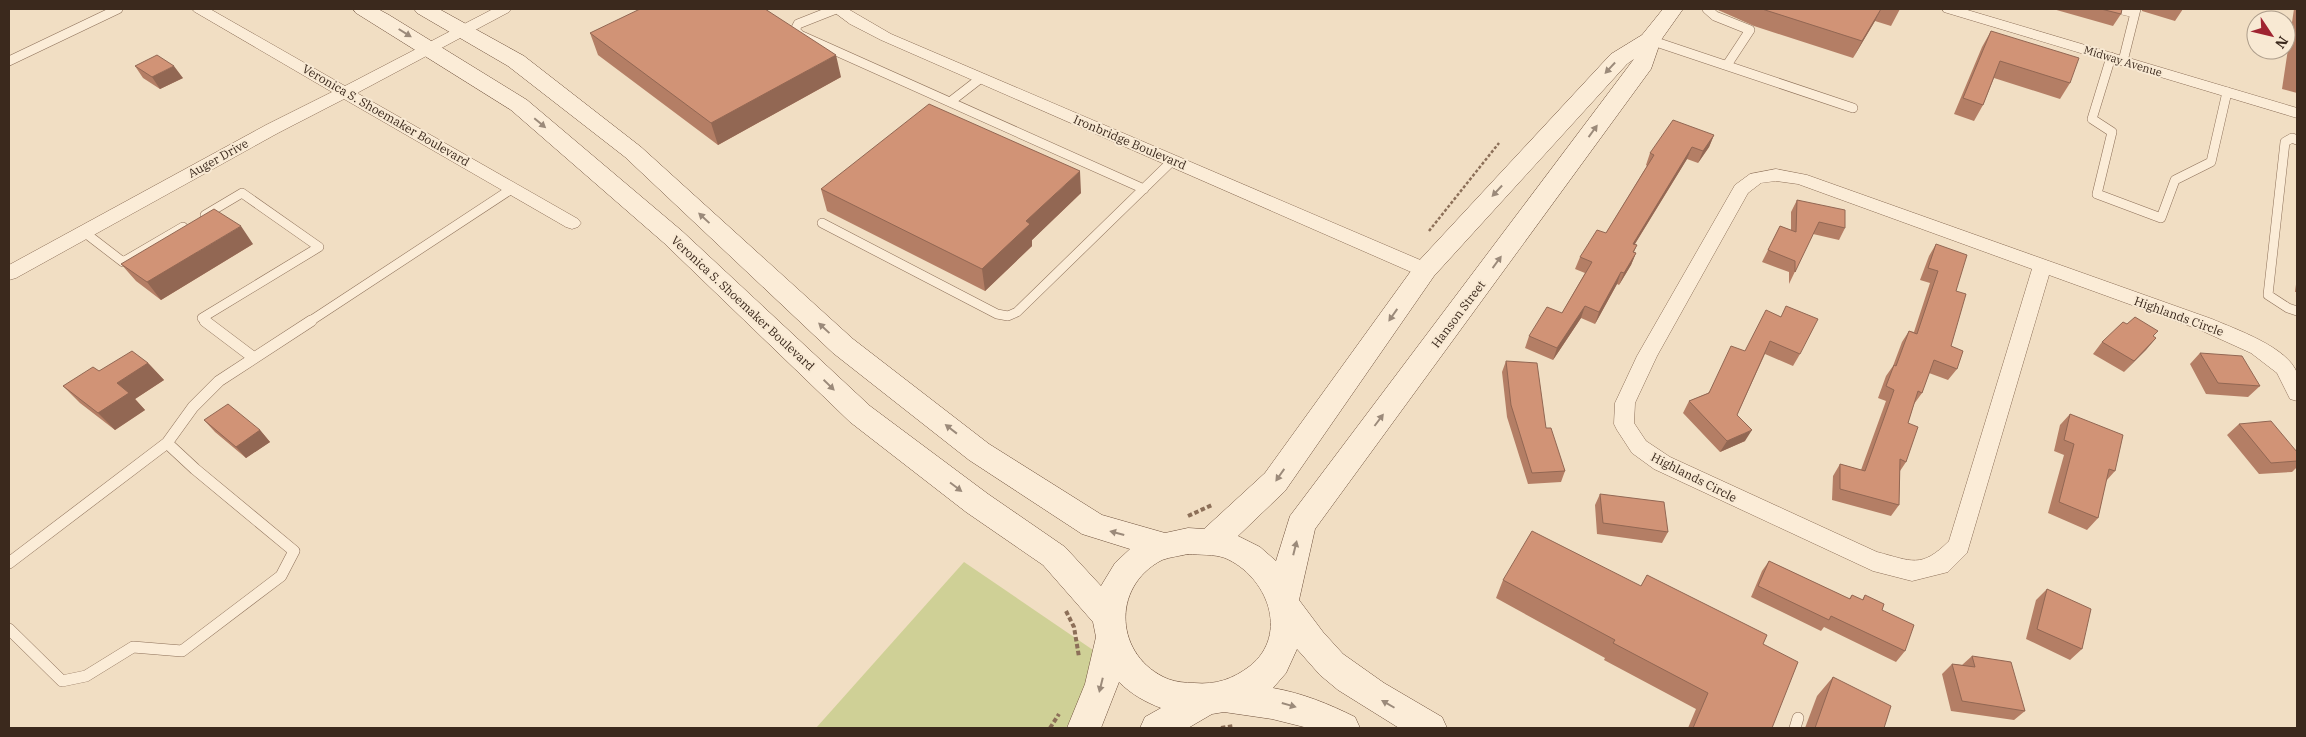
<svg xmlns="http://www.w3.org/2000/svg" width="2306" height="737" font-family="'IBM Plex Serif',serif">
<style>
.green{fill:#cfd096}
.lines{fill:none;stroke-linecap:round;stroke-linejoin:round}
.lane-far1-casing{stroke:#8c6f58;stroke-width:10}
.lane-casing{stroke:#8c6f58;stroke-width:12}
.street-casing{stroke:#8c6f58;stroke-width:1}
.secondary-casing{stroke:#6e503b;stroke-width:1}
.path-far1{stroke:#8c6f58;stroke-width:2.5;stroke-dasharray:3 2;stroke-linecap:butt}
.path{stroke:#8c6f58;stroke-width:4;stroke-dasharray:4.5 2.5;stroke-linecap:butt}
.lane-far1{stroke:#fbecd7;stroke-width:9}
.lane{stroke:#fbecd7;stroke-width:11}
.street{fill:#fbecd7;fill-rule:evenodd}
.secondary{fill:#fbecd7;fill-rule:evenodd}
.wall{fill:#b47e65}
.shaded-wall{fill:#926753}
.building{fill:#d19376;stroke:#926753}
.oneway{fill:#9b8a7a}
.labels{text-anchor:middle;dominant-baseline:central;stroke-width:4;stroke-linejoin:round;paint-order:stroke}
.far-street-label{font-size:11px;fill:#3b291d;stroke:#f8e9d3}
.street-label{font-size:12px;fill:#3b291d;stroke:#f8e9d3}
</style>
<rect width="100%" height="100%" fill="#f1dec3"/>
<path class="green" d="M 964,562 L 1093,650 C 1088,677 1082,705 1066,728 L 816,728 Z"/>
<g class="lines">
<defs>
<path id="lane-far1" d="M 836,9 L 798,24 L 795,30 L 800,35 L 1144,189
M 1707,9 L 1715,16 L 1750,30 L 1727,65
M 2118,9 L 2135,13 L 2136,9
M 1650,40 L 1853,108
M 2111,57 L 2092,119 L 2112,132 L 2097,194 L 2161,218 L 2175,180 L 2211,162 L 2227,92
M 9,61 L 118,9
M 2123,61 L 2135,13
M 950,102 L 981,78
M 2297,140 L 2292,138 L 2285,142 L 2268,295 L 2288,308 L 2297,311
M 205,215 L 242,193 L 319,247 L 202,318 L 207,322
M 822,223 L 997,314 L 1008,316 L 1017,312 L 1172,161
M 84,232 L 123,262 L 183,227
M 309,322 L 513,188"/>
<path id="lane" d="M 205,321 L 254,358
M 9,563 L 167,443 L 193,407 L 219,381 L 311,321
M 9,629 L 62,681 L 86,676 L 133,647 L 182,651 L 281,576 L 294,551 L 195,469 L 167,443
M 1795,728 L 1798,718"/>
<path id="street" d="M 192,9 L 210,9 L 345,86 L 493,9 L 511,9 L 509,12 L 357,93 L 578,219 L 581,223 L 578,227 L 572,229 L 566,227 L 344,99 L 278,133 L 16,278 L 9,280 L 9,265 L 266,125 L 332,92 L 195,12 Z
M 830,9 L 848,9 L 891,34 L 1432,265 L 1434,270 L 1432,275 L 1425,277 L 1418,275 L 881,40 L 850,24 Z
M 1942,9 L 1964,9 L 2297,108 L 2297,118 L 1944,12 Z
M 1776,169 L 1807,175 L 2212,319 C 2235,329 2288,347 2297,373 C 2299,381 2297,392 2297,401 L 2290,399 L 2277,373 L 2251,353 L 2198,329 L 2049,275 L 1967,553 L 1948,572 L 1912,581 L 1873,571 L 1654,469 L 1632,453 L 1617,430 L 1614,424 L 1615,403 L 1637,356 L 1735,185 L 1750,174 ZM 1776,181 L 1798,184 L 2032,269 L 1949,541 C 1921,569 1912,561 1877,552 L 1670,457 L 1646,441 L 1634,423 L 1635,403 L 1657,356 L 1748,193 L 1761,183 Z"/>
<path id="secondary" d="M 353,9 L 378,9 L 389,15 L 527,100 L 682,231 L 870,406 L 988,494 L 1065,547 L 1101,586 L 1115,563 L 1130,549 L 1082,534 L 969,460 L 833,353 L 625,157 L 508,66 L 417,13 L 414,9 L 439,9 L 524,56 L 641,147 L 853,339 L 989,444 L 1102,515 L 1165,533 L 1188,528 L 1204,529 L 1265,473 L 1416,264 L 1611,54 L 1642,35 L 1663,9 L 1683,9 L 1661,40 L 1651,69 L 1315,529 L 1299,600 L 1323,632 L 1343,654 L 1384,683 L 1442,717 L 1447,728 L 1399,728 L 1338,690 L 1320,675 L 1297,649 L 1286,673 L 1273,688 C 1302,693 1329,704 1355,717 L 1360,728 L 1308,728 L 1272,719 L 1224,712 L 1212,714 L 1188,728 L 1140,728 L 1145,717 L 1161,708 C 1145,702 1131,694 1119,682 L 1101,728 L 1067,728 L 1085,684 L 1096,637 L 1093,622 L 1043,565 L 966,512 L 850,422 L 664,243 L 511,110 L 356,13 ZM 1634,59 L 1290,516 L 1276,561 L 1260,547 L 1238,536 L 1285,491 L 1434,276 L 1627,64 ZM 1188,554 C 1200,555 1214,554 1225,558 C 1267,576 1290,634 1250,666 C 1233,679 1216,685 1194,683 C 1186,683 1176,682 1168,679 C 1115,657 1110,587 1162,560 C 1170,557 1180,556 1188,554 Z"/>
</defs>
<use href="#lane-far1" class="lane-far1-casing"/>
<use href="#lane" class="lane-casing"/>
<use href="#street" class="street-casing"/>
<use href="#secondary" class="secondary-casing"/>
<path class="path-far1" d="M 1429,231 L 1499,143"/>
<path class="path" d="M 1188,516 L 1212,505
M 1066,611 L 1074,627 L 1079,657
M 1050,728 L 1059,714
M 1221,728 L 1234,726"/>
<use href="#lane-far1" class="lane-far1"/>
<use href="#lane" class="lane"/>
<use href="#street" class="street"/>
<use href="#secondary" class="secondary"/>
</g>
<path class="wall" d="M 1719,9 L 1900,9 L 1891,26 L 1875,21 L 1853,58 L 1754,26 L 1718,10 Z
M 2053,9 L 2122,9 L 2121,14 L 2113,26 Z
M 2142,9 L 2183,9 L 2175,21 L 2142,11 Z
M 2294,9 L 2297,9 L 2297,93 L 2282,89 Z
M 1991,31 L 2070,83 L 2060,99 L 1994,78 L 1983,105 L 1974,121 L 1954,114 L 1982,47 Z
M 590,33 L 841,77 L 718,145 L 598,55 Z
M 135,66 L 183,78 L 160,89 L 143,78 Z
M 1714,135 L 1709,147 L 1698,163 L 1687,159 L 1635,244 L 1637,245 L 1634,252 L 1636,253 L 1631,265 L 1619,285 L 1617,284 L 1595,324 L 1581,318 L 1553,360 L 1525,348 L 1529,336 L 1562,313 L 1585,273 L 1575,269 L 1580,257 L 1606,233 L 1647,166 L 1646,165 L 1650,153 Z
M 821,189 L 1081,193 L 1032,240 L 1032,246 L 985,291 L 827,211 Z
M 1797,200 L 1845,228 L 1839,240 L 1813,234 L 1789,284 L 1789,272 L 1762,262 L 1780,226 L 1791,230 L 1791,212 Z
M 253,244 L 161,300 L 136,281 L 121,264 Z
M 1936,244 L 1956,291 L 1951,346 L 1957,369 L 1948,380 L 1929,373 L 1922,393 L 1914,404 L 1908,423 L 1906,462 L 1900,471 L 1899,505 L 1891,516 L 1832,500 L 1833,476 L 1840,464 L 1861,470 L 1886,401 L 1878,398 L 1886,376 L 1893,366 L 1902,342 L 1909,331 L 1914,332 L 1930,283 L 1920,280 L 1929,256 Z
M 2297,277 L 2297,292 L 2295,292 Z
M 1780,316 L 1800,354 L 1793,366 L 1765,354 L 1737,415 L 1745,441 L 1720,452 L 1683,413 L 1689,401 L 1708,393 L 1745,351 Z
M 2153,337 L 2156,338 L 2124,372 L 2093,354 L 2102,342 Z
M 2200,353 L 2260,386 L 2248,397 L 2206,394 L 2190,364 Z
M 1506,361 L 1565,471 L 1561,482 L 1528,484 L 1507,417 L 1502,372 Z
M 148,363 L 164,380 L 135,399 L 145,410 L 115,430 L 80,403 L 63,386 L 99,371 Z
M 2070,414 L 2115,471 L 2106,481 L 2098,518 L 2087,530 L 2048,513 L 2064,455 L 2054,451 L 2060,425 Z
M 204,420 L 260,430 L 270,442 L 246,458 L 215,432 Z
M 2239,424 L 2297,452 L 2297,467 L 2292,472 L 2259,474 L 2227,435 Z
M 1600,494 L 1668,532 L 1662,543 L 1597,534 L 1595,505 Z
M 1769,561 L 1849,599 L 1852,595 L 1862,600 L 1865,595 L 1882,610 L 1905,651 L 1896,662 L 1824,627 L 1821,631 L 1751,597 L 1762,571 Z
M 1647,575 L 1763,644 L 1772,728 L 1688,728 L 1696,709 L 1604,660 L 1605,658 L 1496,598 L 1503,580 L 1641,586 Z
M 2047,589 L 2082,649 L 2070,660 L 2026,639 L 2036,600 Z
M 1972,656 L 2025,711 L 2014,720 L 1951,711 L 1942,674 L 1952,664 L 1962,665 Z
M 1833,677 L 1884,728 L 1805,728 L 1817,696 Z"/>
<path class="shaded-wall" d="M 1881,9 L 1875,21 L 1853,58 L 1862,41 Z
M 836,55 L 841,77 L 718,145 L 711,123 Z
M 174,66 L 183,78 L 160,89 L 152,77 Z
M 1714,135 L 1709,147 L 1698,163 L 1703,151 Z
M 1692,147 L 1687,159 L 1628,255 L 1633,244 Z
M 1080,171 L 1081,193 L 1032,240 L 1032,246 L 985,291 L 982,269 L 1026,221 Z
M 241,226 L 253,244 L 161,300 L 147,282 Z
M 1636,253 L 1631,265 L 1619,285 L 1624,273 Z
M 1621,272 L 1617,284 L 1595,324 L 1599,312 Z
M 1585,306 L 1581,318 L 1553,360 L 1557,348 Z
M 2156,338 L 2146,350 L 2124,372 L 2134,361 Z
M 148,363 L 164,380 L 135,399 L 145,410 L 115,430 L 98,413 L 117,383 Z
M 260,430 L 270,442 L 246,458 L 236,447 Z
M 1752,430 L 1745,441 L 1720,452 L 1727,441 Z"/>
<path class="building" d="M 640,9 L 765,9 L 836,55 L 711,123 L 590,33 Z
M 1762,9 L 1881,9 L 1862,41 Z
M 2101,9 L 2122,9 L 2121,14 Z
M 1991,31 L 2079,58 L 2070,83 L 2000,61 L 1983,105 L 1963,98 Z
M 157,55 L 174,66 L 152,77 L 135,66 Z
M 929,104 L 1080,171 L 1026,221 L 1030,224 L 982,269 L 821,189 Z
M 1673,120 L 1714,135 L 1703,151 L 1692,147 L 1633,244 L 1637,245 L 1633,252 L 1636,253 L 1624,273 L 1621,272 L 1599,312 L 1585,306 L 1557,348 L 1529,336 L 1547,307 L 1562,313 L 1592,262 L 1580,257 L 1597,230 L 1606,233 L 1654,155 L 1650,153 Z
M 1797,200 L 1845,210 L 1845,228 L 1819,222 L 1795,272 L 1795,261 L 1768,250 L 1780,226 L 1796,232 Z
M 214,209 L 241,226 L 147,282 L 121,264 Z
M 1936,244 L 1967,255 L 1956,291 L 1966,294 L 1951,346 L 1963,351 L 1957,369 L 1934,360 L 1922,393 L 1918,391 L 1908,423 L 1918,427 L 1906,462 L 1900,459 L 1899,505 L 1840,489 L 1840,464 L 1865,471 L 1894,390 L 1886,386 L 1894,365 L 1896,366 L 1909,331 L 1917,334 L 1938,271 L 1928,268 Z
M 1786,306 L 1818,319 L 1800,354 L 1770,341 L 1737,415 L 1752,430 L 1727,441 L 1689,401 L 1709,393 L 1731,346 L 1745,351 L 1766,310 L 1781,317 Z
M 2135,317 L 2158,331 L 2153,336 L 2156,338 L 2134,361 L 2102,342 L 2123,322 L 2127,324 Z
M 132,351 L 148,363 L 117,383 L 129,393 L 98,413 L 63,386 L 93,367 L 99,371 Z
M 2200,353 L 2242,356 L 2260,386 L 2218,383 Z
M 1506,361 L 1537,363 L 1546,428 L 1551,428 L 1565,471 L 1532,473 L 1511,405 Z
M 228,404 L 260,430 L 236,447 L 204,420 Z
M 2070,414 L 2123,435 L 2115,471 L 2109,469 L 2098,518 L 2059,502 L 2074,444 L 2064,440 Z
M 2271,421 L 2297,452 L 2297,461 L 2271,463 L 2239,424 Z
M 1600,494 L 1664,502 L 1668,532 L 1603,523 Z
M 1532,531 L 1641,586 L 1647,575 L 1767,635 L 1763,644 L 1798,662 L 1772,728 L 1693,728 L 1708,693 L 1613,643 L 1615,640 L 1503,580 Z
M 1769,561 L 1850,599 L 1852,595 L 1863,600 L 1865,595 L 1884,604 L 1882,610 L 1914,625 L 1905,651 L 1831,616 L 1829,620 L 1758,586 Z
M 2047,589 L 2091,609 L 2082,649 L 2037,629 Z
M 1972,656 L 2011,662 L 2025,711 L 1962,701 L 1952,664 L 1975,667 Z
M 1833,677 L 1891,706 L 1884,728 L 1815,728 Z"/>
<defs><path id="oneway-solid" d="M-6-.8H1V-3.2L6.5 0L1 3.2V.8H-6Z" transform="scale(1.25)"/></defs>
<g class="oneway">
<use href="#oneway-solid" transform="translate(405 33) rotate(32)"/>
<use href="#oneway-solid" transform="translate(1610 68) rotate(133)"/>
<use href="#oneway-solid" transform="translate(540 123) rotate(40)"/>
<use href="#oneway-solid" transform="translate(1593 131) rotate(-54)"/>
<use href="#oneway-solid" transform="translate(1497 191) rotate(133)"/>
<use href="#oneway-solid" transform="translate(704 218) rotate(-137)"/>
<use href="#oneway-solid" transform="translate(1497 262) rotate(-54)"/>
<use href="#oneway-solid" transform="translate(1393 315) rotate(125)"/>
<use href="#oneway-solid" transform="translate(824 328) rotate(-137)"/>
<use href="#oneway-solid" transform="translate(829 385) rotate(44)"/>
<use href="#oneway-solid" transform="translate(1379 420) rotate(-53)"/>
<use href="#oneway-solid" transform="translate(951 429) rotate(-142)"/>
<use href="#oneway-solid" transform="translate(1280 475) rotate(125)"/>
<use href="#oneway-solid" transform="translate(956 487) rotate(37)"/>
<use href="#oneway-solid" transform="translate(1117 533) rotate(-165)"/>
<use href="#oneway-solid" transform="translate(1295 548) rotate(-76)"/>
<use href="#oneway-solid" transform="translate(1101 685) rotate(104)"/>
<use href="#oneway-solid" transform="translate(1388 704) rotate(-150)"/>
<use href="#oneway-solid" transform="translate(1289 705) rotate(16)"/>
</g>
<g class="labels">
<g class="far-street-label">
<text transform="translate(2123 61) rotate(17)">Midway Avenue</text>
</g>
<g class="street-label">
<text transform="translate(386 115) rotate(30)">Veronica S. Shoemaker Boulevard</text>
<text transform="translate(1130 142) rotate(23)">Ironbridge Boulevard</text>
<text transform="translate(218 158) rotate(-29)">Auger Drive</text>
<text transform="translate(743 303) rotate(43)">Veronica S. Shoemaker Boulevard</text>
<text transform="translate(1458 314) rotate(-53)">Hanson Street</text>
<text transform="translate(2179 316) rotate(20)">Highlands Circle</text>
<text transform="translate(1694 477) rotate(27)">Highlands Circle</text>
</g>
</g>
<rect width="2306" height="737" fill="none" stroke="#3b291d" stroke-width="20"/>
<g transform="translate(2271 35) rotate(125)"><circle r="24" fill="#f8e9d3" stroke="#ac9c8a"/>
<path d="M0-4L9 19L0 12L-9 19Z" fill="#9f2431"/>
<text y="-8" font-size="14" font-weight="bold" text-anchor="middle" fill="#3b291d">N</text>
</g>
</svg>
